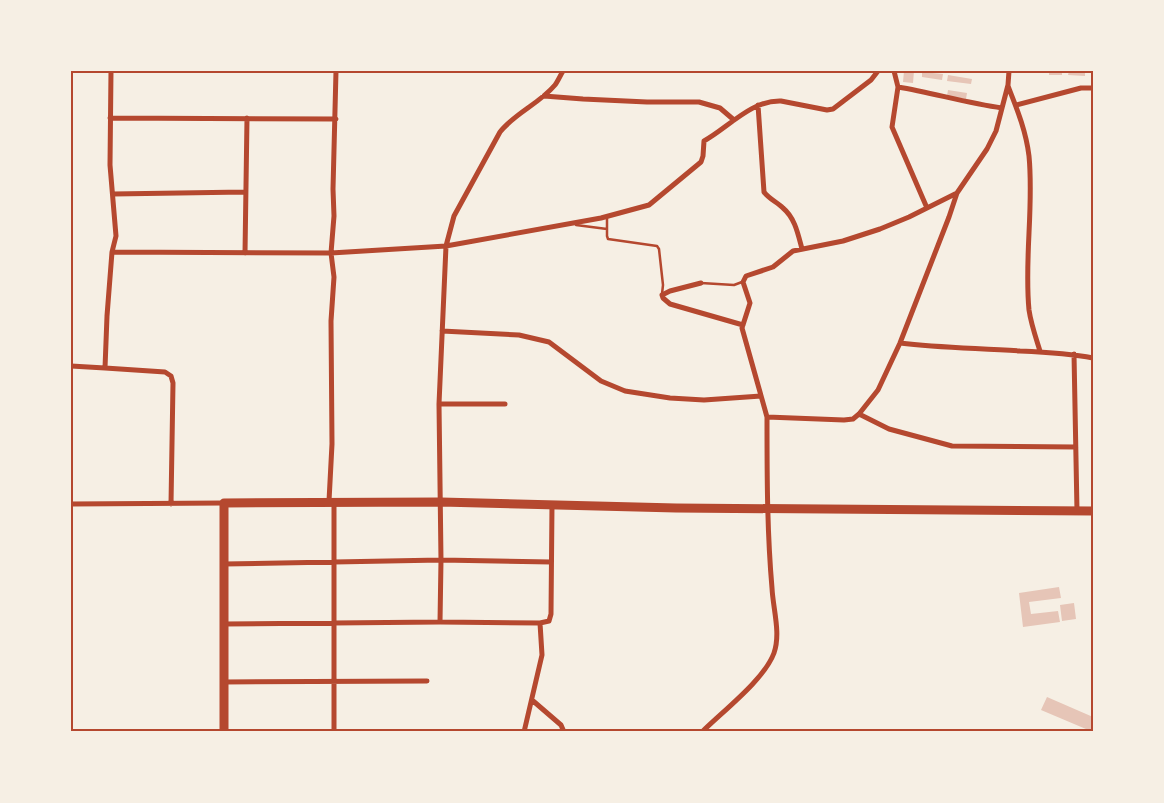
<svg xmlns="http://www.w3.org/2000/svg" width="1164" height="803" font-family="Poppins,sans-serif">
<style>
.building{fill:#e6c5b7}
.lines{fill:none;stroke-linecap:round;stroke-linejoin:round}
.service{stroke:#b5482f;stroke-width:2.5}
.minor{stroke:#b5482f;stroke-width:5}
.primary{stroke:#b5482f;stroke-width:9}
.neatline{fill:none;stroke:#b5482f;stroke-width:2}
</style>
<rect width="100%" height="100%" fill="#f6efe4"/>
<path class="building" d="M 904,71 L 914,71 L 913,83 L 903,82 Z
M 1049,71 L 1062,71 L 1062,75 L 1049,75 Z
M 1069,71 L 1085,71 L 1085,76 L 1068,75 Z
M 922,72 L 943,74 L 942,80 L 922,77 Z
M 948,75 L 972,79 L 971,84 L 947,81 Z
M 948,90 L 967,93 L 966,99 L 947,96 Z
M 1059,587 L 1061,598 L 1029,602 L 1031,614 L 1058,611 L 1060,622 L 1023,627 L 1019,593 Z
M 1074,603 L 1076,619 L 1062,621 L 1060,605 Z
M 1047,697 L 1093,717 L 1093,732 L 1041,710 Z"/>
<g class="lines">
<path class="service" d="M 607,218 L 607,236 L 608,239 L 657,246 L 659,249 L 663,285 L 662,294
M 576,225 L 607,229
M 701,283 L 734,285 L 742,282"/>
<path class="minor" d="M 111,71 L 110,165 L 116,236 L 112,252 L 107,316 L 105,368 L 165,372 L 171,376 L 173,383 L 171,504
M 894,71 L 898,87 L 892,127 L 927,208
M 1008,86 C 1017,109 1026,131 1029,156 C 1034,207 1024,259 1029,310 C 1031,324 1036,338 1040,351
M 898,87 C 933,93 967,103 1002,108
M 544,96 L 583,99 L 647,102 L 699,102 L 720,108 L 734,120
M 758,105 L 764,192 C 769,199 777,202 783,208 C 795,218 798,234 802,249
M 1016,105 L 1081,88 L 1093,88
M 110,118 L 336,119
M 113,194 L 245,192
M 112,252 L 331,253 L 446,246 L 601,218 L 649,205 L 701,162 L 703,156 L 704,141 C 728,128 751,100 781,101 L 827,110 L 833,109 L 871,80 L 878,71
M 245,253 L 247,118
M 701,283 L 670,291 L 662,295 L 663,298 L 670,304 L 743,325
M 442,331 L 519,335 L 549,342 L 601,381 L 625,391 L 670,398 L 704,400 L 761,396
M 900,343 C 940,348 979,348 1020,351 C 1044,352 1068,353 1093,358
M 1074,354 L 1077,511
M 71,366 L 105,368
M 439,404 L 505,404
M 859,414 L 889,429 L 952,446 L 1076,447
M 767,417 L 742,328 L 750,303 L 743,282 L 746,276 L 773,267 L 793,251 L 843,241 L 880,229 L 909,217 L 957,193
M 329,501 L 332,444 L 331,321 L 334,277 L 331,253 L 334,216 L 333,189 L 336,71
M 71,504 L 224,503
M 224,564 L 441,560 L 551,562
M 440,622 L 441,560 L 439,404 L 446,246 L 454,216 L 500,132 C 515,113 539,104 555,85 C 558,81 560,76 563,71
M 224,624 L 440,622 L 540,623 L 549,621 L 551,614 L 552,505
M 224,682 L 427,681
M 532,700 L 561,725 L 564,732
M 334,732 L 334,502
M 524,732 L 542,655 L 540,623
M 702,732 C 723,711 764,680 774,653 C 781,633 773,609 772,588 C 767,531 767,474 767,417 L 844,420 L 853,419 L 859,414 L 878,390 L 900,343 L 949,217 L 957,193 L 987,149 L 996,131 L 1008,85 L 1009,71"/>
<path class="primary" d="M 224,732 L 224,503 L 441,502 L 676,508 L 1093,511"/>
</g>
<rect width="1164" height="803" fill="none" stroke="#f6efe4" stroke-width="145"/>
<rect x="72" y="72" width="1020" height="658" class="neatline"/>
</svg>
